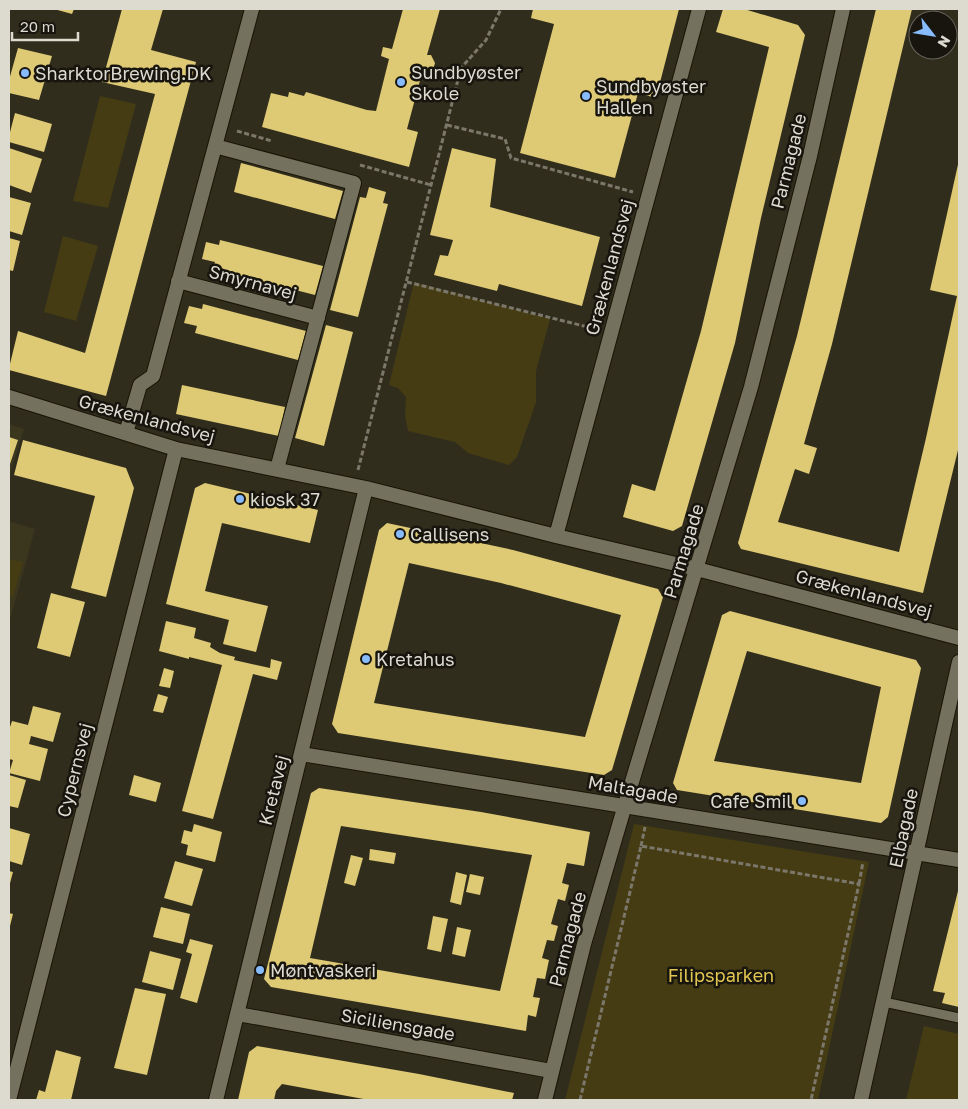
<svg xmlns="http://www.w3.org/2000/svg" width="968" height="1109" font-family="'Golos Text',sans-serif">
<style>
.built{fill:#3b361e}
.green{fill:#453c14}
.building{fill:#dec975;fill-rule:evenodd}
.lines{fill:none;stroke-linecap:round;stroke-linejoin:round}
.service-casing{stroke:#191506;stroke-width:11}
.minor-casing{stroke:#191506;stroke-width:16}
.path{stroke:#7b776a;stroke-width:3;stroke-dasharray:5 2.5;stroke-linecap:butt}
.service{stroke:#75715f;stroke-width:9}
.minor{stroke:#75715f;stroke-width:14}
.poi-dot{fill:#87bbfb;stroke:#17150e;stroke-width:2}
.labels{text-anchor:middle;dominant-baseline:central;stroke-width:5;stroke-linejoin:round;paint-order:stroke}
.poi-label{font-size:18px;fill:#dddad0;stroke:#17150e;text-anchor:start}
.street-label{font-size:18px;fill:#dddad0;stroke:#17150e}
.park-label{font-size:18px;fill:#e1c651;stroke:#17150e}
</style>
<rect width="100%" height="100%" fill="#312d1d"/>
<path class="built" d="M 9,424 L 24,429 L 9,478 Z
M 9,521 L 35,529 L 9,623 Z"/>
<path class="green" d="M 100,96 L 136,104 L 108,208 L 73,201 Z
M 63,236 L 98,246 L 76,321 L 44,312 Z
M 414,282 L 550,319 L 536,371 L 536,402 L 517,457 L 509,465 L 468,453 L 455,442 L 408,431 L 405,415 L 406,397 L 398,388 L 389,385 Z
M 9,559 L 23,562 L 13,597 L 9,596 Z
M 634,824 L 869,862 L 818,1100 L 565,1100 Z
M 924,1026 L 959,1034 L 959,1100 L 906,1100 Z"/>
<path class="building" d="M 54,9 L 74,9 L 72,14 Z
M 122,9 L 163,9 L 151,50 L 196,62 L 106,396 L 9,370 L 9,368 L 18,331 L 85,353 L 155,94 L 102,82 Z
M 403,9 L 440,9 L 427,55 L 431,55 L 435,63 L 433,70 L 426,73 L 422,73 L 407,129 L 418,132 L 409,167 L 262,127 L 271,93 L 288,97 L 289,92 L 304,96 L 306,92 L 367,110 L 376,111 L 389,59 L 381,56 L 383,47 L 392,49 Z
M 533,9 L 679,9 L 656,98 L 638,93 L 615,178 L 520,153 L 554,24 L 531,18 Z
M 723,9 L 744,9 L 798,25 L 805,35 L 761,218 L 735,343 L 682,526 L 673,531 L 623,517 L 632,484 L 655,491 L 701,331 L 769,47 L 716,32 Z
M 876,9 L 912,9 L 832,344 L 804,444 L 817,448 L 809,474 L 795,469 L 778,522 L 899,552 L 926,438 L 957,296 L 930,290 L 959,160 L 959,446 L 923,593 L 741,549 L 738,543 L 797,336 Z
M 18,48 L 52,56 L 39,100 L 9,93 L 9,80 Z
M 15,113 L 52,124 L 44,152 L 9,142 L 9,136 Z
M 9,148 L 42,159 L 31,193 L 9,185 Z
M 452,148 L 496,159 L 490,207 L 600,237 L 582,306 L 499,284 L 497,291 L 434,275 L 440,255 L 448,256 L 453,240 L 430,235 Z
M 241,163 L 343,191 L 335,219 L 234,192 Z
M 369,187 L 386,192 L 383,203 L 388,204 L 358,317 L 330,310 L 360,197 L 366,198 Z
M 9,197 L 31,203 L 22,235 L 9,231 Z
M 9,238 L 20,241 L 13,271 L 9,270 Z
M 220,240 L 323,266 L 315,295 L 213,269 L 215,262 L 202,259 L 206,242 L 219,245 Z
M 203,304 L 306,331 L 298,360 L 195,333 L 197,326 L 184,323 L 189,306 L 202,309 Z
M 326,325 L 353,332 L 324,446 L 295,438 Z
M 182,385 L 285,407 L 279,436 L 176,414 Z
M 9,437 L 18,440 L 9,467 Z
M 23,440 L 126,468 L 134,488 L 106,597 L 71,588 L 95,496 L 14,475 Z
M 205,483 L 318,510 L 310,543 L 222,523 L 205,591 L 268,606 L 256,652 L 223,644 L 229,620 L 166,604 L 195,488 Z
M 387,523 L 513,550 L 658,589 L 663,597 L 612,770 L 604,775 L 338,733 L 332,724 L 379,530 ZM 409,563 L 501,583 L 621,615 L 585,737 L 374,703 Z
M 51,593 L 85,602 L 70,657 L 37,648 Z
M 730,611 L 916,660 L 921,668 L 888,817 L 881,823 L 677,790 L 673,783 L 722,615 ZM 747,651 L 881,687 L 861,783 L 714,761 Z
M 166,621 L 196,628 L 194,638 L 211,643 L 210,647 L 220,653 L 235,657 L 234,660 L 270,668 L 271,659 L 282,662 L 277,680 L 253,674 L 213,819 L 182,811 L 222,665 L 189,657 L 189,659 L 159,651 Z
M 164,668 L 174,671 L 170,688 L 159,686 Z
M 158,694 L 168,697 L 163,713 L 153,711 Z
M 33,706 L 61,713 L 53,742 L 31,736 L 29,744 L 48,749 L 40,781 L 9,773 L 13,760 L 9,759 L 9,730 L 12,721 L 28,725 Z
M 9,775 L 26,780 L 18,808 L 9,806 Z
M 134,775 L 161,783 L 156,802 L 129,795 Z
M 319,788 L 481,812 L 590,832 L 584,866 L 567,863 L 562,883 L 569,885 L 565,901 L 558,899 L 551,924 L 558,926 L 554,941 L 547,940 L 542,958 L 549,960 L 545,979 L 537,978 L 533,997 L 540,998 L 536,1017 L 528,1015 L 526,1031 L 271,987 L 264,979 L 311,793 ZM 341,826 L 532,855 L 500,991 L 310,958 Z
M 194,824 L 222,832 L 215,862 L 186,855 L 188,845 L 181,843 L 184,830 L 192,832 Z
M 9,828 L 30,834 L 22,865 L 9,861 Z
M 370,849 L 396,853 L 394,864 L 369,860 Z
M 351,855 L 363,858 L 355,886 L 344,883 Z
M 175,861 L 203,869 L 192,906 L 164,898 Z
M 9,871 L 13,872 L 9,887 Z
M 456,872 L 467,875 L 461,905 L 450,902 Z
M 470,874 L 484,877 L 480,895 L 466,892 Z
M 959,887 L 959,1007 L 942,1003 L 945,993 L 933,991 Z
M 161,907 L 190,914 L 183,944 L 153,937 Z
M 9,913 L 13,914 L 9,930 Z
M 433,916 L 448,919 L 441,952 L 427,949 Z
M 457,927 L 471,930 L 465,957 L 452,954 Z
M 190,939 L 213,945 L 197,1003 L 180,998 L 192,954 L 186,952 Z
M 150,951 L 181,959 L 173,990 L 142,982 Z
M 135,988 L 166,994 L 147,1075 L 114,1068 Z
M 257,1046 L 419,1074 L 514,1093 L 512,1100 L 369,1100 L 282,1084 L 276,1091 L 274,1100 L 238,1100 L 249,1052 Z
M 56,1050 L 81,1057 L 71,1100 L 36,1100 L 39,1090 L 45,1092 Z"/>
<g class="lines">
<defs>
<path id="service" d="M 884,1002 L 959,1018"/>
<path id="minor" d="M 215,146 L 354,183 L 277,469
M 178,281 L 318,318
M 9,397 L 176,449 L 366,488 L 556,536 L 697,569 L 959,638
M 126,433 L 140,385 L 153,376 L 252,9
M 556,536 L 699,9
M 301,754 L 959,860
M 238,1014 L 551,1071
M 9,1100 L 176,449
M 216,1100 L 366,488
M 545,1100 L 584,944 L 625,805 L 751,387 L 810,156 L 843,9
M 861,1100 L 959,662"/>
</defs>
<use href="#service" class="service-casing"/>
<use href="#minor" class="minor-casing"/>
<path class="path" d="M 447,125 L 505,139 L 511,158 L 633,192
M 237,131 L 272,141
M 360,165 L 431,185
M 407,282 L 596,329
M 358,470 L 461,68 L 486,40 L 501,9
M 641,846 L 645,827
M 859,884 L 863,862
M 580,1100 L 641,846 L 859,884 L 811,1100"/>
<use href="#service" class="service"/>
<use href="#minor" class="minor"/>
</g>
<g class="poi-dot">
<circle cx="25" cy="73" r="5"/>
<circle cx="401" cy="82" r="5"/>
<circle cx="586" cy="96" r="5"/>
<circle cx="240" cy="499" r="5"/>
<circle cx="400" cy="534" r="5"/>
<circle cx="366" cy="659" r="5"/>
<circle cx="802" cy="801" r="5"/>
<circle cx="260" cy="970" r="5"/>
</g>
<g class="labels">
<g class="poi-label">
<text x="411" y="72">Sundbyøster<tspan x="411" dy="21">Skole</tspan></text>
<text x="35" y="73">SharktorBrewing.DK</text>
<text x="596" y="86">Sundbyøster<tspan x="596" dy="21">Hallen</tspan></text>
<text x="250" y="499">kiosk 37</text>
<text x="410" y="534">Callisens</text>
<text x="376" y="659">Kretahus</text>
<text x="792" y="801" text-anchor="end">Cafe Smil</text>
<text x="270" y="970">Møntvaskeri</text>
</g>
<g class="street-label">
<text transform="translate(788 161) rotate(-76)">Parmagade</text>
<text transform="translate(609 267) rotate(-75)">Grækenlandsvej</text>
<text transform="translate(253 282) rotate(15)">Smyrnavej</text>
<text transform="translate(147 418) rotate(15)">Grækenlandsvej</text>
<text transform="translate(683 551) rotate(-73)">Parmagade</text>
<text transform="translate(864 593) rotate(15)">Grækenlandsvej</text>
<text transform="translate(74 770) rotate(-76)">Cypernsvej</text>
<text transform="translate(633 789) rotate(10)">Maltagade</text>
<text transform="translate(273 790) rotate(-76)">Kretavej</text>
<text transform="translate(903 828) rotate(-78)">Elbagade</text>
<text transform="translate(567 939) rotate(-75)">Parmagade</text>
<text transform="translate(398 1024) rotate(10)">Siciliensgade</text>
</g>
<g class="park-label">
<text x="721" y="975">Filipsparken</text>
</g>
</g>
<rect width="968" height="1109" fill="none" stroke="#dddad0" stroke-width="20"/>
<g transform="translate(933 35) rotate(121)"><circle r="24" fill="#17150e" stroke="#66645c"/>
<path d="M0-4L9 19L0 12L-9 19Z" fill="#87bbfb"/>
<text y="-8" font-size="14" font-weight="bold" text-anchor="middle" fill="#dddad0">N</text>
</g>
<path d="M12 32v8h66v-8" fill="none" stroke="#dddad0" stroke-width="2.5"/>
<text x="20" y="32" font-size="15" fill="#dddad0" stroke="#17150e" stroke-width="4" paint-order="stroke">20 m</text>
</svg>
